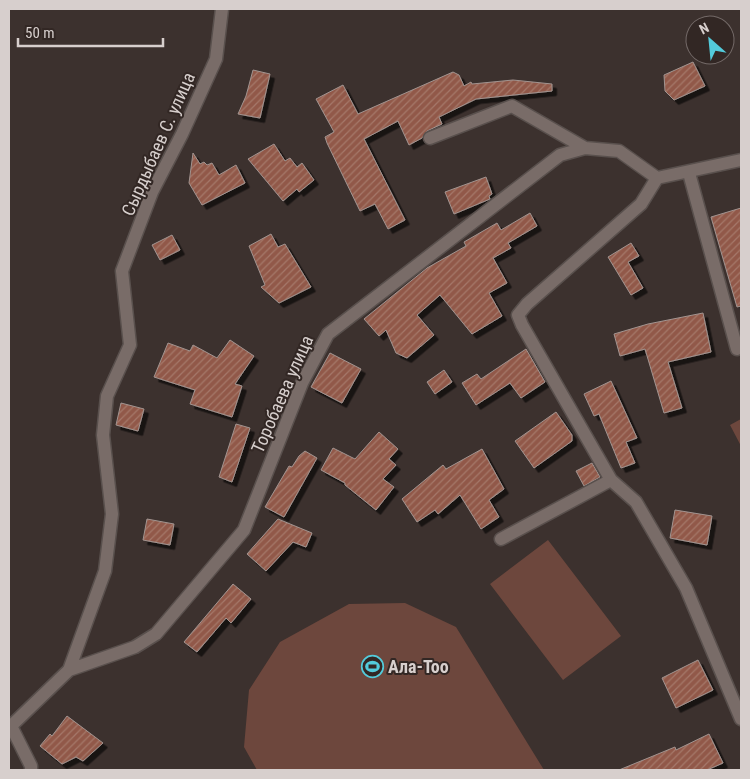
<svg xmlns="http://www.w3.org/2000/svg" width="750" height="779" font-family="'Roboto Condensed',sans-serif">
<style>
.green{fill:#6d473d}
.building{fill:url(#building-hatch);stroke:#a29490;filter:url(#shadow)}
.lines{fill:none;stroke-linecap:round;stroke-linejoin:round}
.minor-casing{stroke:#59504d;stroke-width:15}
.minor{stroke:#796c68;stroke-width:12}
.labels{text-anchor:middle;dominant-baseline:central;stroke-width:4;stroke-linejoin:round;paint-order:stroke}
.street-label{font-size:18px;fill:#d7cfcd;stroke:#322724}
.poi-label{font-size:18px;font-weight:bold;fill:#d7cfcd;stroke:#322724;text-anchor:start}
</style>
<defs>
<pattern id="building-hatch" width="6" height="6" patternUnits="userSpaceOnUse" patternTransform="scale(1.25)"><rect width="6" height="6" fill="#915949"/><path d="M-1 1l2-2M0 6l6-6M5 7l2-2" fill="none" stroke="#a5776a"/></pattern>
<filter id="shadow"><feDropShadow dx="4.5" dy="4.5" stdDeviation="0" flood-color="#0009"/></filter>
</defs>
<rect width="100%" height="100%" fill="#3c312e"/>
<path class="green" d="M 741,419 L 741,446 L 730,425 Z
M 548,540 L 621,636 L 563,680 L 490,584 Z
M 405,603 L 456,627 L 544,770 L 257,770 L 244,747 L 249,690 L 280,642 L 349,604 Z"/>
<path class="building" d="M 693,62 L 705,86 L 674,100 L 665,91 L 664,75 Z
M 253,70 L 270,74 L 260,118 L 238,114 L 246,96 Z
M 453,72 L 459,75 L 464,86 L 471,82 L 472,84 L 513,80 L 552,84 L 552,91 L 476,99 L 439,117 L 442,124 L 427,131 L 422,138 L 409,145 L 398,121 L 364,139 L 405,220 L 388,229 L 375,204 L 360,211 L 327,143 L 325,137 L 334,132 L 316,99 L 343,85 L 358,114 Z
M 274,144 L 285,161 L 290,158 L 297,167 L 302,163 L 314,180 L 299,192 L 297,189 L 283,201 L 248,159 Z
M 193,153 L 200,164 L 204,162 L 207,165 L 212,163 L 219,175 L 236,165 L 245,183 L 202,205 L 189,183 Z
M 486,177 L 492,194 L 489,196 L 490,199 L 454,214 L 445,192 Z
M 741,208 L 741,306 L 737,307 L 711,217 Z
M 530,213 L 537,226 L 508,243 L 511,248 L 493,258 L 507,283 L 489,293 L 502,316 L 472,334 L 440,295 L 417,315 L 434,335 L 407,358 L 396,353 L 386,330 L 379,336 L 364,319 L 427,268 L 466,246 L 464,242 L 497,223 L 501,230 Z
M 271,234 L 278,247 L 285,244 L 311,287 L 279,303 L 261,287 L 265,285 L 249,246 Z
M 172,235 L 180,250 L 160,260 L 152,245 Z
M 631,243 L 639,256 L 628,262 L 643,288 L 631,295 L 608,257 Z
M 703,313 L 711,352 L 668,362 L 682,408 L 664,413 L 645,349 L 620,356 L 614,334 L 648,324 Z
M 230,340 L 254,356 L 235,384 L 242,386 L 232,417 L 190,404 L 195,390 L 154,377 L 168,343 L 190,351 L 193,345 L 217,358 Z
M 526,349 L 545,382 L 521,398 L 510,383 L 476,405 L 462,383 L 477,374 L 481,379 Z
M 330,353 L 361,369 L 342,403 L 311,387 Z
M 444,370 L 452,382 L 435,394 L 427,382 Z
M 611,381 L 637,438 L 626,442 L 635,463 L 621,468 L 599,414 L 594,416 L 584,394 Z
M 121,403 L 144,409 L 138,431 L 116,425 Z
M 556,412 L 572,435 L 572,441 L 534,468 L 515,441 Z
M 236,424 L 250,428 L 232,482 L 219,477 Z
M 379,432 L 398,449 L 389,459 L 396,465 L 383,479 L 394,487 L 376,510 L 345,485 L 345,483 L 321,470 L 333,448 L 355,459 Z
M 482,449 L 504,489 L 489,500 L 499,517 L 481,529 L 460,495 L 438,514 L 435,510 L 417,522 L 402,499 L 443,465 L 446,469 Z
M 305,451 L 317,458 L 284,517 L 265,507 L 289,466 L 292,467 L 299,456 Z
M 592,463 L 600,477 L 584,486 L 576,471 Z
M 675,510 L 712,516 L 707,545 L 670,538 Z
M 147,519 L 174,524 L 170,545 L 143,540 Z
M 278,519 L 312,533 L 306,547 L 293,542 L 266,571 L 247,554 Z
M 233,584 L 251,599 L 231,623 L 226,618 L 197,652 L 184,642 Z
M 698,660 L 713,690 L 676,708 L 662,678 Z
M 67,716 L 103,743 L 83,761 L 76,757 L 62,764 L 40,746 L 50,734 L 52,736 Z
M 709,734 L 723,763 L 707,770 L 619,770 L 675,747 L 676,750 Z"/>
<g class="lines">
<defs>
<path id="minor" d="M 430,138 L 512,106 L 585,148
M 689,173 L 737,349
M 657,178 L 641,204 L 527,304 L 518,315 L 522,325 L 611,480 L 636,502 L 686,588 L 741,719
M 501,539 L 611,480
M 69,670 L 105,571 L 112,514 L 103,435 L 107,396 L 130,345 L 122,271 L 152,192 L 182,134 L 216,59 L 222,9
M 31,770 L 31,766 L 11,726 L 69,670 L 135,647 L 156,634 L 244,530 L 302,383 L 328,334 L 560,155 L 585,148 L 619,151 L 657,178 L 741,160"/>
</defs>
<use href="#minor" class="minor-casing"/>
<use href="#minor" class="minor"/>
</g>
<defs>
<symbol id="stadium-ring" viewBox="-11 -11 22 22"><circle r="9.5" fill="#322724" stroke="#53cbdb" stroke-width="1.5"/><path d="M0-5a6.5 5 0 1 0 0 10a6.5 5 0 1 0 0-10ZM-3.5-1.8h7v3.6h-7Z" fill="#53cbdb"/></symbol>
</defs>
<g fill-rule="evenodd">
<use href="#stadium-ring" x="360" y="654" width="25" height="25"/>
</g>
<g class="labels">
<g class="street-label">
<text transform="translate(158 144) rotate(-66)">Сырдыбаев С. улица</text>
<text transform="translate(282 394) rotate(-66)">Торобаева улица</text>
</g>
<g class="poi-label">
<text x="388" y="666">Ала-Тоо</text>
</g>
</g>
<rect width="750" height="779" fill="none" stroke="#d7cfcd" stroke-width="20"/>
<g transform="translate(710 40) rotate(333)"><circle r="24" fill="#322724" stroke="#746a68"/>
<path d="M0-4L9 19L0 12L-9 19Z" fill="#53cbdb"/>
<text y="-8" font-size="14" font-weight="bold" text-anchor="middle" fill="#d7cfcd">N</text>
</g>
<path d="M18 38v8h145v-8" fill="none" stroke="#d7cfcd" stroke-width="2.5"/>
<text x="25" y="38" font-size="15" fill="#d7cfcd" stroke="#322724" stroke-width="4" paint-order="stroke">50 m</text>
</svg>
